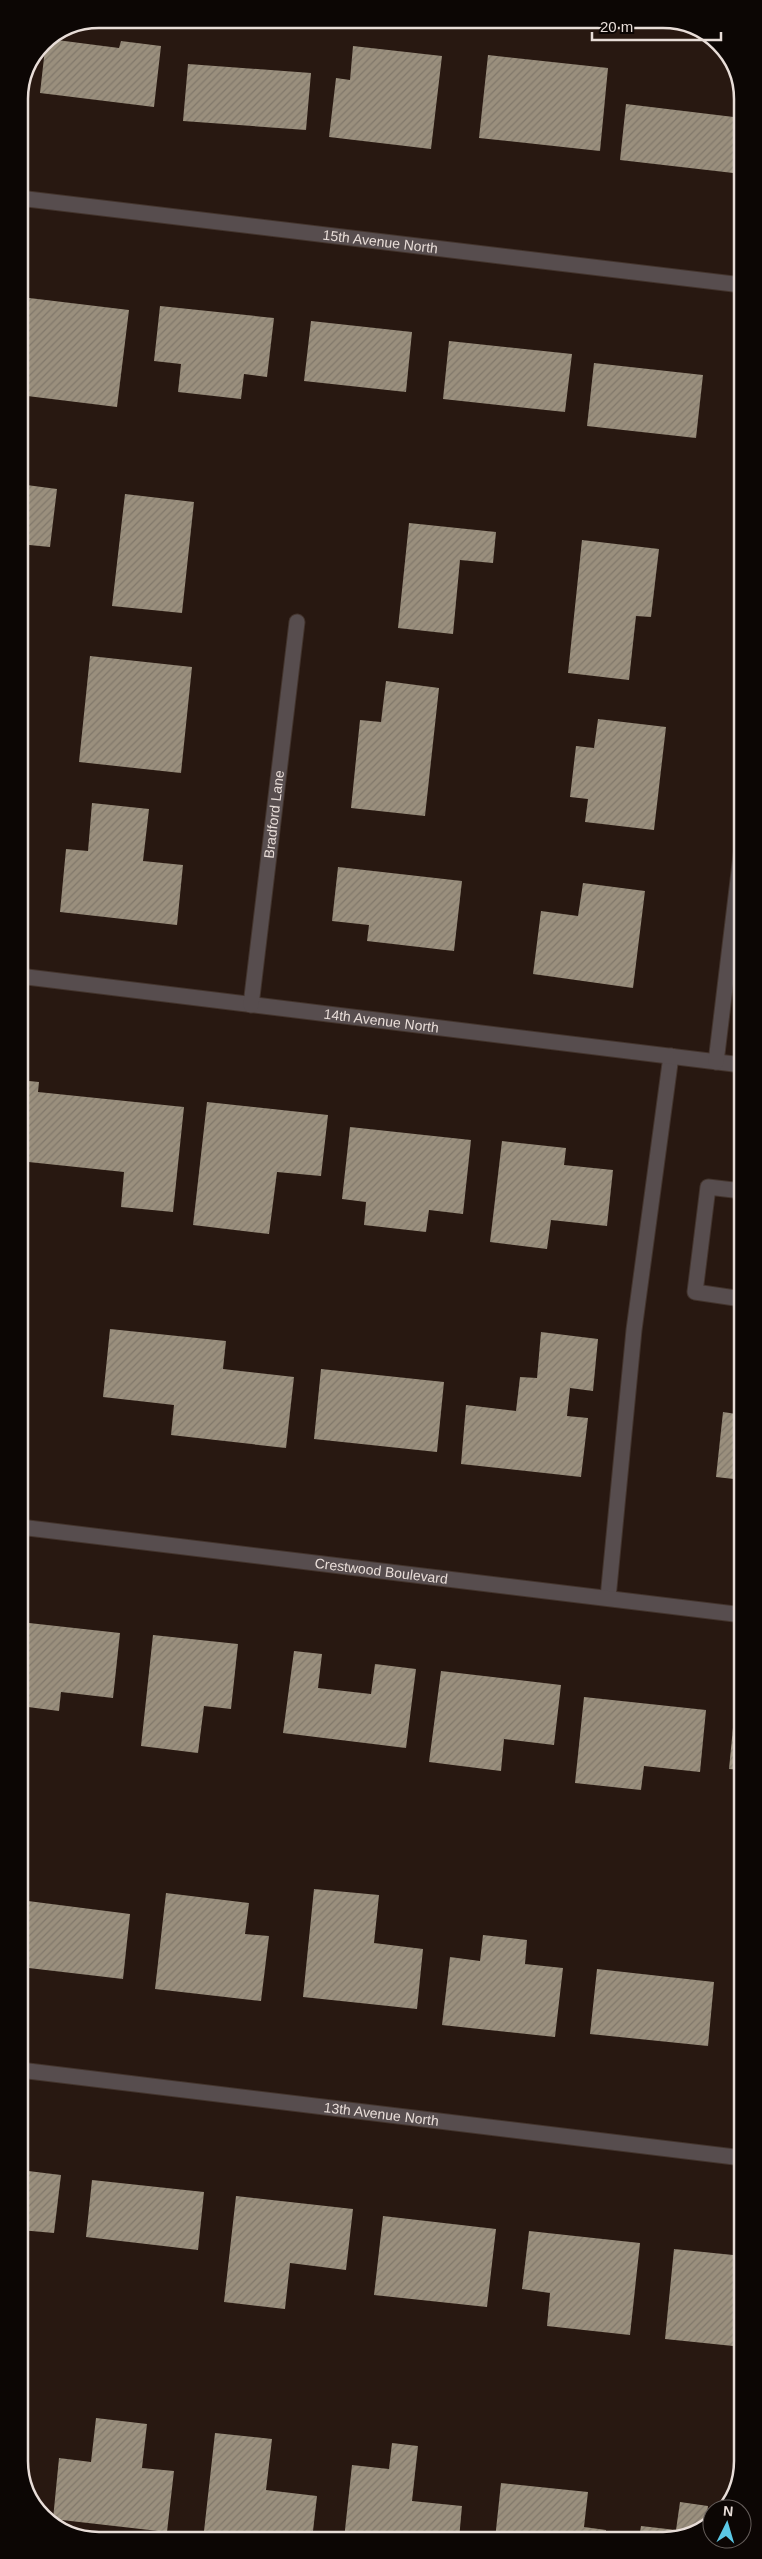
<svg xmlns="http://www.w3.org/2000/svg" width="762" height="2559" font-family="Arial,sans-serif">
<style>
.building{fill:url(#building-hatch)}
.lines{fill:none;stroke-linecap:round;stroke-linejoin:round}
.lane-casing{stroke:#43342d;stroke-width:17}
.street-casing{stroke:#43342d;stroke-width:17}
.lane{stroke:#574d4e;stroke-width:15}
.street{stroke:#574d4e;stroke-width:15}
.labels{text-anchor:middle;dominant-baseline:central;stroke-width:5;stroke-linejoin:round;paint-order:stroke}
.street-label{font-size:14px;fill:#e8ddd8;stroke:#0c0604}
.rim{fill:none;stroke:#e8ddd8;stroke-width:2.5}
</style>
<defs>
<pattern id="building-hatch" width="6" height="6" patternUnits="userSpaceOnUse" patternTransform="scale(1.25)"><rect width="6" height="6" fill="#9a8f7d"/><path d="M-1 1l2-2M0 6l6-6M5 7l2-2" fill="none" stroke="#81786b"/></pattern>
</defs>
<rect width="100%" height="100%" fill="#281811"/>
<path class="building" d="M 49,39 L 119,48 L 121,41 L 161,46 L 154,107 L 40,93 L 46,40 Z
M 353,46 L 442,56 L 431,149 L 329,137 L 336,78 L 350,80 Z
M 488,55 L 608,68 L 600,151 L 479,138 Z
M 188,64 L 311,73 L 306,130 L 183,121 Z
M 626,104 L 742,118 L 742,174 L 620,160 Z
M 21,297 L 129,310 L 117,407 L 19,395 Z
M 160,306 L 274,318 L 267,377 L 244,374 L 241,399 L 178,392 L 181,364 L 154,361 Z
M 311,321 L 412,332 L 406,392 L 304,381 Z
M 449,341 L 572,354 L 565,412 L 443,399 Z
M 594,363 L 703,375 L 696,438 L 587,426 Z
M 741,391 L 742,391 L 742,434 L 736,433 Z
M 19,484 L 57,489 L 50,547 L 19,544 Z
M 125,494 L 194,502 L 182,613 L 112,606 Z
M 409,523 L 496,532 L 493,563 L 460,560 L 453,634 L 398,628 Z
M 582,540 L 659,549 L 651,617 L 636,616 L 629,680 L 568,673 Z
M 90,656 L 192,667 L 181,773 L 79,762 Z
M 386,681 L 439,688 L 425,816 L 351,808 L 360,720 L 381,722 Z
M 598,719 L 666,727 L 654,830 L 585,822 L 588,799 L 570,797 L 576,746 L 594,748 Z
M 92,803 L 149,809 L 143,861 L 183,865 L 177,925 L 60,912 L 66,849 L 88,851 Z
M 338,867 L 462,881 L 454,951 L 367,941 L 369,925 L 332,921 Z
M 583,883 L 645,891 L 633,988 L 533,974 L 541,911 L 578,916 Z
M 19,1080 L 39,1082 L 38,1092 L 184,1107 L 173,1212 L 121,1207 L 124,1172 L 19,1161 Z
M 207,1102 L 328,1115 L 321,1176 L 277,1172 L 269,1234 L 193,1225 Z
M 350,1127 L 471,1140 L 463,1214 L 429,1210 L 426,1232 L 364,1225 L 366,1202 L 342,1199 Z
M 502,1141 L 566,1148 L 564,1165 L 613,1170 L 607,1226 L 551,1220 L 547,1249 L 490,1242 Z
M 110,1329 L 226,1341 L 223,1369 L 294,1377 L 286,1448 L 171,1435 L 174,1405 L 103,1397 Z
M 541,1332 L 598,1339 L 593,1391 L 570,1388 L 567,1416 L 588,1418 L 581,1477 L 461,1464 L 466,1405 L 516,1411 L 520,1377 L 537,1378 Z
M 321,1369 L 444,1382 L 437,1452 L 314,1439 Z
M 723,1412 L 743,1415 L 743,1480 L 716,1477 Z
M 20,1622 L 120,1633 L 113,1698 L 61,1692 L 59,1711 L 20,1706 Z
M 153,1635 L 238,1644 L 231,1709 L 204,1706 L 198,1753 L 141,1746 Z
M 294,1651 L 322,1654 L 318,1688 L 371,1694 L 375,1664 L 416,1669 L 406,1748 L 283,1733 Z
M 441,1671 L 561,1685 L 554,1745 L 504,1739 L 501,1771 L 429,1762 Z
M 584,1697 L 706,1710 L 700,1772 L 644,1766 L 641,1790 L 575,1783 Z
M 735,1707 L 743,1708 L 743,1770 L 729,1769 Z
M 314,1889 L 379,1895 L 374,1943 L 423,1949 L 417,2009 L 303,1997 Z
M 166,1893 L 249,1903 L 245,1934 L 269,1936 L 261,2001 L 155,1989 Z
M 20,1900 L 130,1914 L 123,1979 L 20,1967 Z
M 483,1935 L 527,1940 L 525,1964 L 563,1968 L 555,2037 L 442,2025 L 450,1957 L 480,1961 Z
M 597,1969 L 714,1982 L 708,2046 L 590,2034 Z
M 742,2009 L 743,2009 L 743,2062 L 736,2061 Z
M 20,2170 L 61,2175 L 54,2233 L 20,2230 Z
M 92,2180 L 204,2192 L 198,2250 L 86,2237 Z
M 236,2196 L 353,2209 L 346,2270 L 290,2263 L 285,2309 L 224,2302 Z
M 383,2216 L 496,2229 L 487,2307 L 374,2295 Z
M 529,2231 L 640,2243 L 630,2335 L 547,2326 L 550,2293 L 522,2289 Z
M 674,2249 L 743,2256 L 743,2347 L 665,2339 Z
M 96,2418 L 147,2424 L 142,2468 L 174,2471 L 167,2532 L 53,2519 L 59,2458 L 91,2462 Z
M 215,2433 L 272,2439 L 266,2490 L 317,2496 L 312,2540 L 203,2540 Z
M 392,2443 L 418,2446 L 412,2501 L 462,2506 L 459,2539 L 344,2539 L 352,2465 L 389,2469 Z
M 20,2461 L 24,2462 L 22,2479 L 20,2477 Z
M 501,2483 L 588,2492 L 584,2527 L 606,2530 L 605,2539 L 495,2539 Z
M 680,2502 L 708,2506 L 706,2523 L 680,2539 L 639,2539 L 641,2526 L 676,2530 Z"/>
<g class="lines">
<defs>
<path id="lane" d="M 742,1191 L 708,1187 L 695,1292 L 742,1299
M 608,1598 L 634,1330 L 671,1056"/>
<g id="street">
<path id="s1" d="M 19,198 L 742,285"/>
<path id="s2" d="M 19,976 L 742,1065"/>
<path id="s3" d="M 251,1005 L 297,622"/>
<path d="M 716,1062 L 742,847"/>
<path id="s4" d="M 20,1527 L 743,1615"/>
<path id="s5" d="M 20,2070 L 743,2158"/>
</g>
</defs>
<use href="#lane" class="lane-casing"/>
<use href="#street" class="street-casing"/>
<use href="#lane" class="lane"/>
<use href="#street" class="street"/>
</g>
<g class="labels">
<g class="street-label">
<text stroke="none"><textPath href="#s1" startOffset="364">15th Avenue North</textPath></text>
<text stroke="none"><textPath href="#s3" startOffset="192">Bradford Lane</textPath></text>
<text stroke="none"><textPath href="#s2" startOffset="365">14th Avenue North</textPath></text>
<text stroke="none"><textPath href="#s4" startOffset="364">Crestwood Boulevard</textPath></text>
<text stroke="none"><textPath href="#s5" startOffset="364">13th Avenue North</textPath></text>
</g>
</g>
<path d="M0 0H762V2559H0ZM99 28H663A71 71 0 0 1 734 99V2461A71 71 0 0 1 663 2532H99A71 71 0 0 1 28 2461V99A71 71 0 0 1 99 28Z" fill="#0c0604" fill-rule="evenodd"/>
<path class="rim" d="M99 28H663A71 71 0 0 1 734 99V2461A71 71 0 0 1 663 2532H99A71 71 0 0 1 28 2461V99A71 71 0 0 1 99 28Z"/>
<g transform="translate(727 2524) rotate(5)"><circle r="24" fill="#0c0604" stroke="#645c59"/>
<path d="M0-4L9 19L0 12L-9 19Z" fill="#5bc8e6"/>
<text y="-8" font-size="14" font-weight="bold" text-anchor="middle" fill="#e8ddd8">N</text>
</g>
<path d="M592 32v8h129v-8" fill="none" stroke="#e8ddd8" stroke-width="2.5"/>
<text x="600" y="32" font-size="15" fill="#e8ddd8" stroke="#0c0604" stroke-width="4" paint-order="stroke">20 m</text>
</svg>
